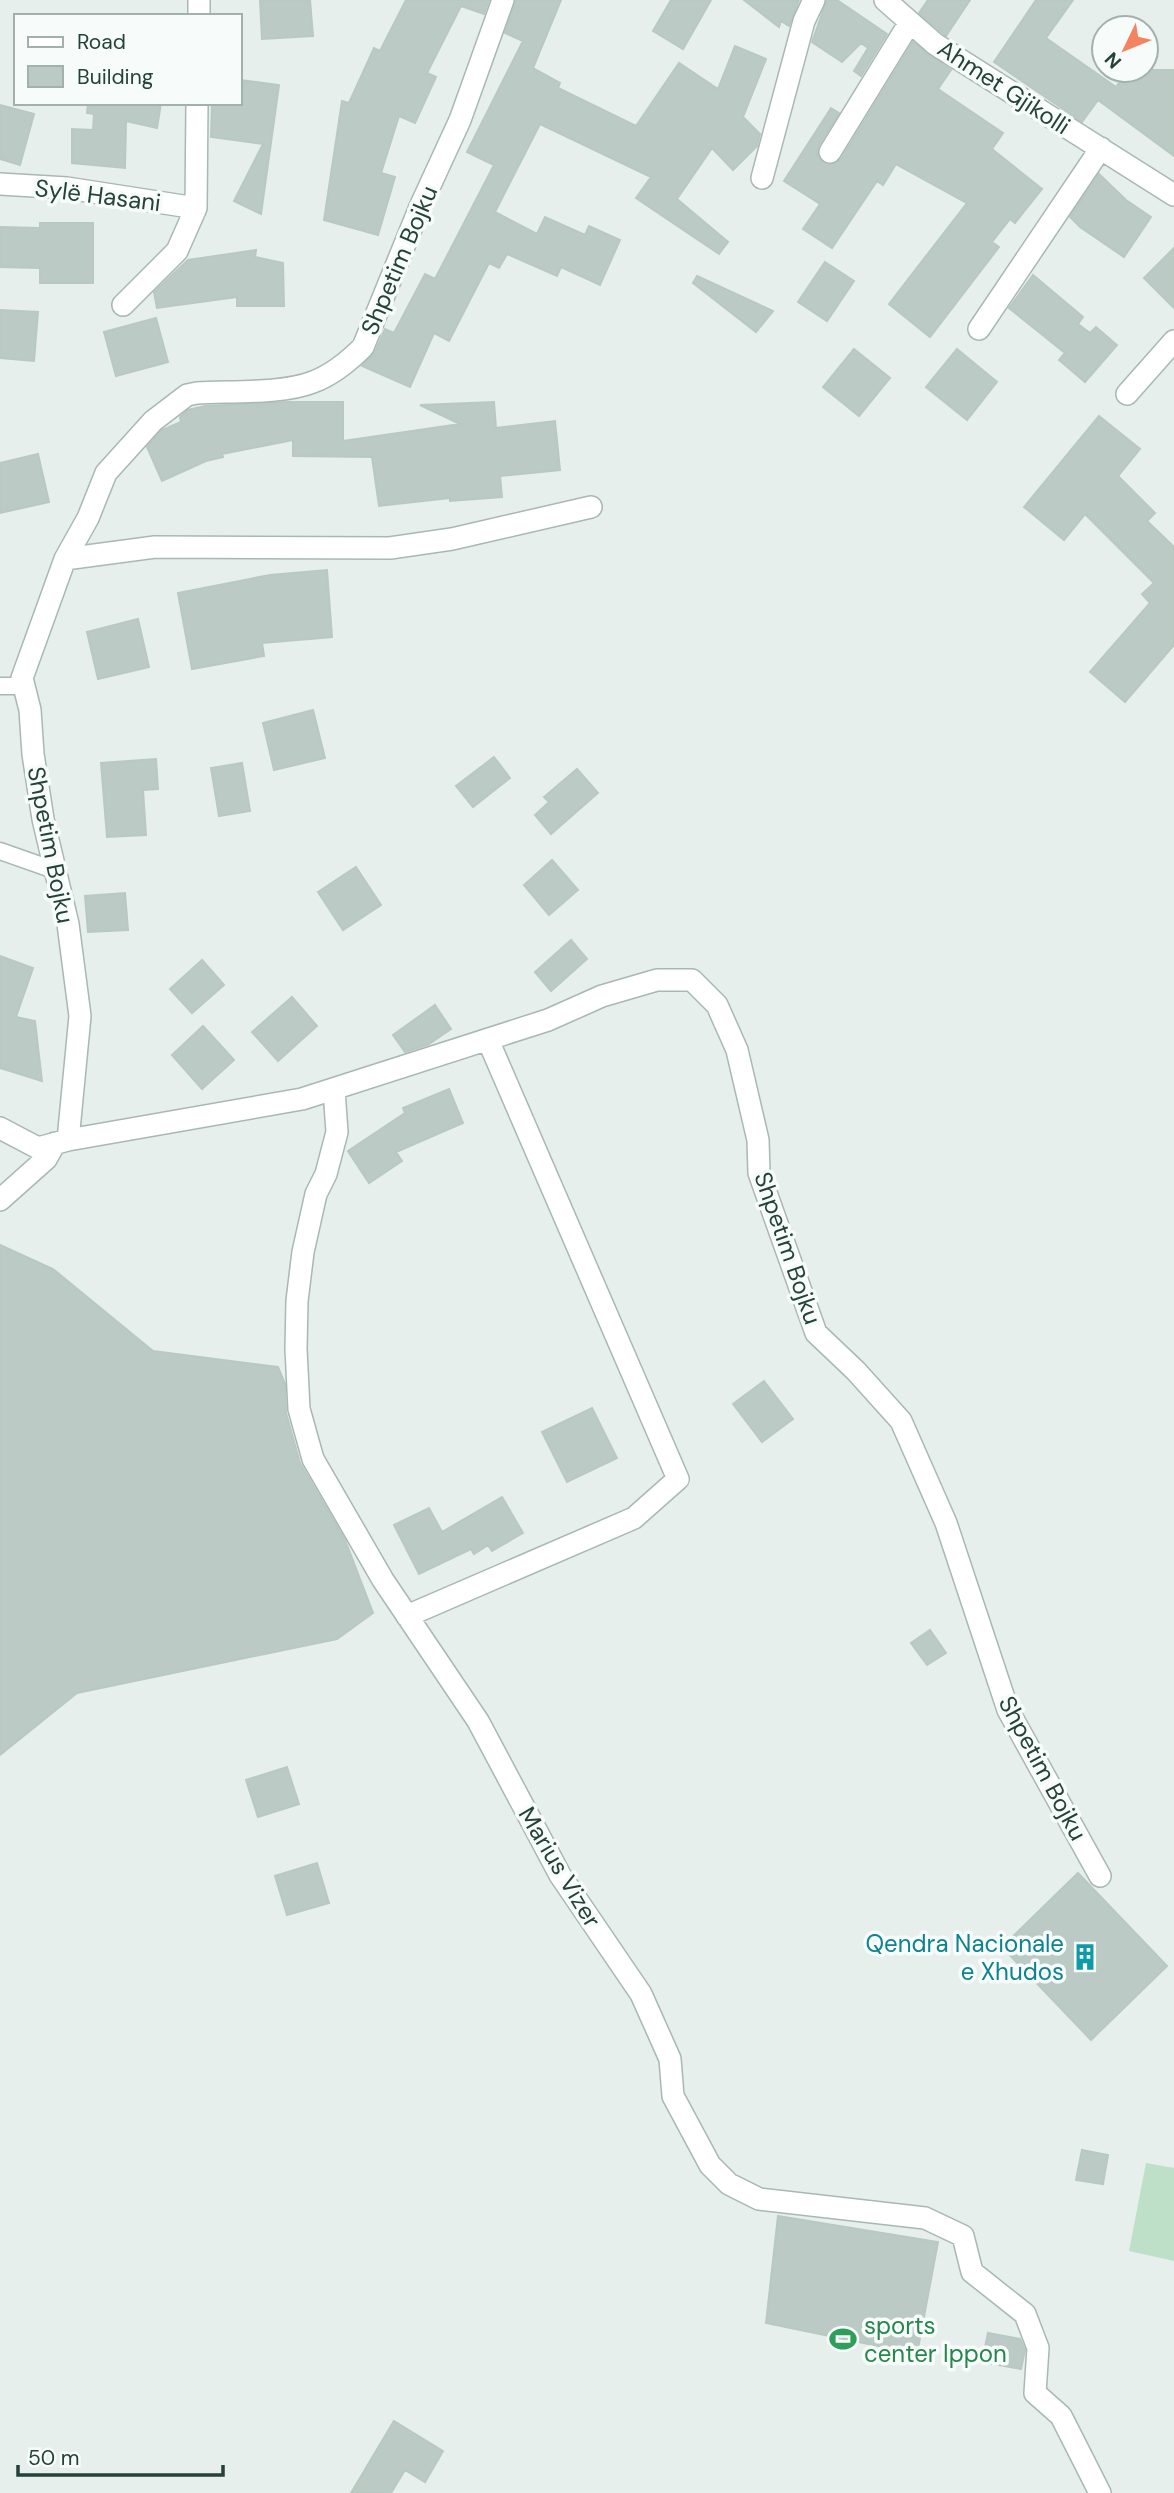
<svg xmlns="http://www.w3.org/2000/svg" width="1174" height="2493" font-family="'DM Sans',sans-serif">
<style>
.green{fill:#bfe0c8}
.building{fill:#bbcac4;stroke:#b8c9c2;stroke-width:2}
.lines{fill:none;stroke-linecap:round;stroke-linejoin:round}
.service-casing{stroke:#a8b8b2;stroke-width:19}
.minor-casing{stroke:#a8b8b2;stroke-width:24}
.service{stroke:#fff;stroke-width:16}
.minor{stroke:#fff;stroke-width:21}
.labels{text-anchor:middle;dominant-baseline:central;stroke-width:7;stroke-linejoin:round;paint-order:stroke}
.street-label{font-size:24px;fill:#24423a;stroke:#f7fbf9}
.culture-label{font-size:24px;fill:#0d838f;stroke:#f7fbf9;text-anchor:end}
.leisure-label{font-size:24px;fill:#27864d;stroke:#f7fbf9;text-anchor:start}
</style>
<rect width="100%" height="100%" fill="#e6efeb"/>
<path class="green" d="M 1146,2163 L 1174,2168 L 1174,2261 L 1129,2251 Z"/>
<path class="building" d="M 260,0 L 310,0 L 313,36 L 262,39 Z
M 406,0 L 489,0 L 484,14 L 461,6 L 427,73 L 436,77 L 415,123 L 399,116 L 381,173 L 395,177 L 378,235 L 324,220 L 342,101 L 349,103 L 374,48 L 380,51 Z
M 516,0 L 561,0 L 533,68 L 560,83 L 558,88 L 636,126 L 679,63 L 718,89 L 735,46 L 766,59 L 743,117 L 760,134 L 757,146 L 733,170 L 712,148 L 677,199 L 728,242 L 719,254 L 636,198 L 651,177 L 540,124 L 495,212 L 537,234 L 545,217 L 585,235 L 589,226 L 620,240 L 600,285 L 561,267 L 557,276 L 507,254 L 499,268 L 489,263 L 449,341 L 434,333 L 410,387 L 362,366 L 375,352 L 385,329 L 394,333 L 425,274 L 435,279 L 494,165 L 467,152 L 523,41 L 505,33 Z
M 671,0 L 711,0 L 683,49 L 653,31 Z
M 744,0 L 799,0 L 789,26 L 781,21 L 779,27 Z
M 827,0 L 837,0 L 887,34 L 861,76 L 854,71 L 868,48 L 861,43 L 842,62 L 812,42 Z
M 928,0 L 970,0 L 946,36 L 919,13 Z
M 1036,0 L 1073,0 L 1046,38 L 1116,87 L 1128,70 L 1174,70 L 1174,156 L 1098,100 L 1082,122 L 994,62 Z
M 913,42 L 951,70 L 938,89 L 1003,133 L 992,149 L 1042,189 L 1015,223 L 1010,219 L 992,242 L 999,247 L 930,337 L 889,304 L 967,203 L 896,164 L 883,185 L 877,181 L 832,248 L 803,229 L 820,204 L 784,181 L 831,108 L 839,113 L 819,145 L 817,152 L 823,163 L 829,165 L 841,159 Z
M 240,80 L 279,85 L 261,214 L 234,201 L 263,144 L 211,137 L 212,103 L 240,103 Z
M 88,103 L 161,103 L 157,128 L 126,121 L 125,168 L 72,163 L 72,129 L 93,130 L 94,114 L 87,113 Z
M 0,105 L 34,114 L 20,165 L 0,159 Z
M 1099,174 L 1126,200 L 1151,217 L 1124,257 L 1080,227 L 1070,217 Z
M 40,223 L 93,223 L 93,283 L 40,283 L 40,268 L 0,267 L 0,227 L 40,228 Z
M 1174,248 L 1174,308 L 1144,278 Z
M 256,250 L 255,257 L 283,263 L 284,306 L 237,306 L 237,297 L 157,308 L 154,292 L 188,260 Z
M 825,262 L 854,281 L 827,321 L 798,302 Z
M 1033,275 L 1083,317 L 1078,324 L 1090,333 L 1096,327 L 1117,345 L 1085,382 L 1059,360 L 1065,353 L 1009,308 Z
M 697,276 L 773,311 L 756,332 L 693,283 Z
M 0,310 L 38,312 L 34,361 L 0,358 Z
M 156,318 L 168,362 L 116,376 L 104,332 Z
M 854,349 L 890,378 L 859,416 L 823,387 Z
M 957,349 L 997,382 L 967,420 L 926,387 Z
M 287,402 L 343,402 L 343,441 L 460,424 L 420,405 L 494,402 L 496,428 L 555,421 L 560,470 L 500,476 L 502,497 L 450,501 L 450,498 L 379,506 L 372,457 L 293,456 L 293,440 L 222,454 L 223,457 L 206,461 L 162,481 L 147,447 L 162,430 L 181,422 L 180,417 L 188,410 L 205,406 Z
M 1099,416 L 1140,449 L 1118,476 L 1155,513 L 1147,521 L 1174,547 L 1174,645 L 1125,702 L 1090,672 L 1150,603 L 1142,594 L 1154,583 L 1085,514 L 1064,540 L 1024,507 Z
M 38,454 L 49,502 L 0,513 L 0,463 Z
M 327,570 L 332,637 L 262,643 L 264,656 L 192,669 L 178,593 L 270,575 Z
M 138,619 L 149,667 L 98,679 L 87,632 Z
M 313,710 L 325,758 L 274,770 L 263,723 Z
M 494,757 L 510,778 L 473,807 L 456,786 Z
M 156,759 L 158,789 L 143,790 L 146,835 L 107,837 L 101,763 Z
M 242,763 L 250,811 L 219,816 L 211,768 Z
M 577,769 L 598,793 L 551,834 L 535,815 L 549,802 L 544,797 Z
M 552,860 L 578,890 L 549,915 L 524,885 Z
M 356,867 L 381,905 L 343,930 L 318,892 Z
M 125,893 L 128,930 L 88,932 L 85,896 Z
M 571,940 L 587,959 L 551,991 L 535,972 Z
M 0,956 L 33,968 L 16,1017 L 35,1021 L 42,1081 L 0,1068 Z
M 202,960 L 224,985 L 192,1013 L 170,989 Z
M 292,997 L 317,1026 L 278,1061 L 252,1032 Z
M 435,1005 L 451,1029 L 429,1044 L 405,1052 L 393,1035 Z
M 203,1026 L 234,1060 L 202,1089 L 172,1055 Z
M 449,1089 L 463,1123 L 396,1152 L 402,1161 L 369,1183 L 348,1151 L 405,1113 L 403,1108 Z
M 0,1245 L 53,1269 L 153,1351 L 278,1367 L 285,1384 L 286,1413 L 300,1463 L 345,1540 L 373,1613 L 337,1639 L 77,1693 L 0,1755 Z
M 764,1381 L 793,1419 L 762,1442 L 733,1404 Z
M 592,1408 L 617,1458 L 567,1482 L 542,1432 Z
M 502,1497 L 523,1533 L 492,1551 L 488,1545 L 474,1554 L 471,1549 L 419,1574 L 394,1525 L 429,1508 L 442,1532 Z
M 930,1630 L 946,1653 L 927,1665 L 911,1643 Z
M 287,1767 L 299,1804 L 258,1817 L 246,1780 Z
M 317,1863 L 329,1903 L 287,1915 L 275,1876 Z
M 1078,1873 L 1167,1966 L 1091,2040 L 1002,1947 Z
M 1082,2150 L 1108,2155 L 1103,2184 L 1076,2180 Z
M 778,2216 L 938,2242 L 917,2354 L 766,2323 Z
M 988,2333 L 1020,2339 L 1025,2350 L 1021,2369 L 982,2362 Z
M 394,2421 L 443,2451 L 425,2482 L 405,2470 L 391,2493 L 351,2493 Z"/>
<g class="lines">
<defs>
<path id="service" d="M 0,686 L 24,686
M 0,851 L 54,870"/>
<path id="minor" d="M 885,0 L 935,44 L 1174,195
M 199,16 L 199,0
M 830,152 L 910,22
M 762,178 L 804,21 L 814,0
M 0,184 L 67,188 L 196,208
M 123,305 L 177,251 L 196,208 L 197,103
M 979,329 L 1101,148
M 1127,394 L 1174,341
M 65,559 L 155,547 L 390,548 L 452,539 L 591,507
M 334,1090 L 337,1132 L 326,1174 L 316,1194 L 303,1252 L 297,1301 L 296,1349 L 299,1409 L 313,1459 L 383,1580 L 478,1721 L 560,1875 L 641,1994 L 670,2059 L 673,2096 L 710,2165 L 729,2184 L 759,2199 L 925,2218 L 963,2236 L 972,2272 L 1025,2314 L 1038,2348 L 1035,2393 L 1061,2416 L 1100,2493
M 0,1128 L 38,1148 L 68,1140 L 302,1099 L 548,1020 L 602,996 L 657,980 L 692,980 L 717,1005 L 737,1050 L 758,1140 L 759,1173 L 816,1333 L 856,1371 L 901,1421 L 946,1523 L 1008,1710 L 1100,1876
M 68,1140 L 80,1016 L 68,924 L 43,819 L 33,754 L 30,710 L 22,678 L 65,559 L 88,518 L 106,473 L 153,421 L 187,395 L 197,393 C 230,391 283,394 313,382 C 332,375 349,361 363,347 L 420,207 L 460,120 L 503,0
M 0,1200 L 46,1159 L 55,1143
M 407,1616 L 634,1518 L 678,1479 L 488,1040"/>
</defs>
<use href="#service" class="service-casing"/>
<use href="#minor" class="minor-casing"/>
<use href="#service" class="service"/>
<use href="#minor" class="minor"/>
</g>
<defs>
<symbol id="building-bare" viewBox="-9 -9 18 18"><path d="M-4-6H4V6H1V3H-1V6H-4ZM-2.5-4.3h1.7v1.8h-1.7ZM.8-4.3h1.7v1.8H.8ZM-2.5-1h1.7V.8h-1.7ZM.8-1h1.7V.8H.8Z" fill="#0f9aa8" stroke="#f7fbf9" stroke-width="2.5" paint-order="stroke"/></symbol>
<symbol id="stadium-bare" viewBox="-9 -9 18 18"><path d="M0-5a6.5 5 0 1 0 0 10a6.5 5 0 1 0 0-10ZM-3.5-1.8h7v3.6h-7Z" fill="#2e9e5b" stroke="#f7fbf9" stroke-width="2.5" paint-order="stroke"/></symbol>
</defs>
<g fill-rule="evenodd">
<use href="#building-bare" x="1066" y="1938" width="38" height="38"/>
<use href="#stadium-bare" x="824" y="2320" width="38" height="38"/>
</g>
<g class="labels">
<g class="street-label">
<text transform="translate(1004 87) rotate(33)">Ahmet Gjikolli</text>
<text transform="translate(98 195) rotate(7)">Sylë Hasani</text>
<text transform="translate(399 260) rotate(-67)">Shpetim Bojku</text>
<text transform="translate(51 845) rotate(79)">Shpetim Bojku</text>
<text transform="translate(788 1248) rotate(71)">Shpetim Bojku</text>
<text transform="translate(1043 1768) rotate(62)">Shpetim Bojku</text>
<text transform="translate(560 1867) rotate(59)">Marius Vizer</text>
</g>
<g class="culture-label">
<text x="1064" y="1943">Qendra Nacionale<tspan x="1064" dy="28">e Xhudos</tspan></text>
</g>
<g class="leisure-label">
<text x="864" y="2325">sports<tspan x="864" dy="28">center Ippon</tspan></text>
</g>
</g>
<rect x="14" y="14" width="228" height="91" fill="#f7fbf9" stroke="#a3b1ad" stroke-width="2"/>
<rect x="28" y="37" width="35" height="10" fill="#ffffff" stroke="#a3b1ad" stroke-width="2"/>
<text x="77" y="49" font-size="21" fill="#24423a">Road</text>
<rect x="28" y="66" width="35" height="21" fill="#bbcac4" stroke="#a3b1ad" stroke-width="2"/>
<text x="77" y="84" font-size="21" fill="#24423a">Building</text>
<g transform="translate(1125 49) rotate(227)"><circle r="33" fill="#f7fbf9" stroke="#a3b1ad" stroke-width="2"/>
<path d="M0-5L12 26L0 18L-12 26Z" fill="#f4845f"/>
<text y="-10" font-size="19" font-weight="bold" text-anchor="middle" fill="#24423a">N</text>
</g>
<path d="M18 2465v10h205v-10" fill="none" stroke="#24423a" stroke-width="3.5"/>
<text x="28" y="2465" font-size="21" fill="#24423a" stroke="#f7fbf9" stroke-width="5" paint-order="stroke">50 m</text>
</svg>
